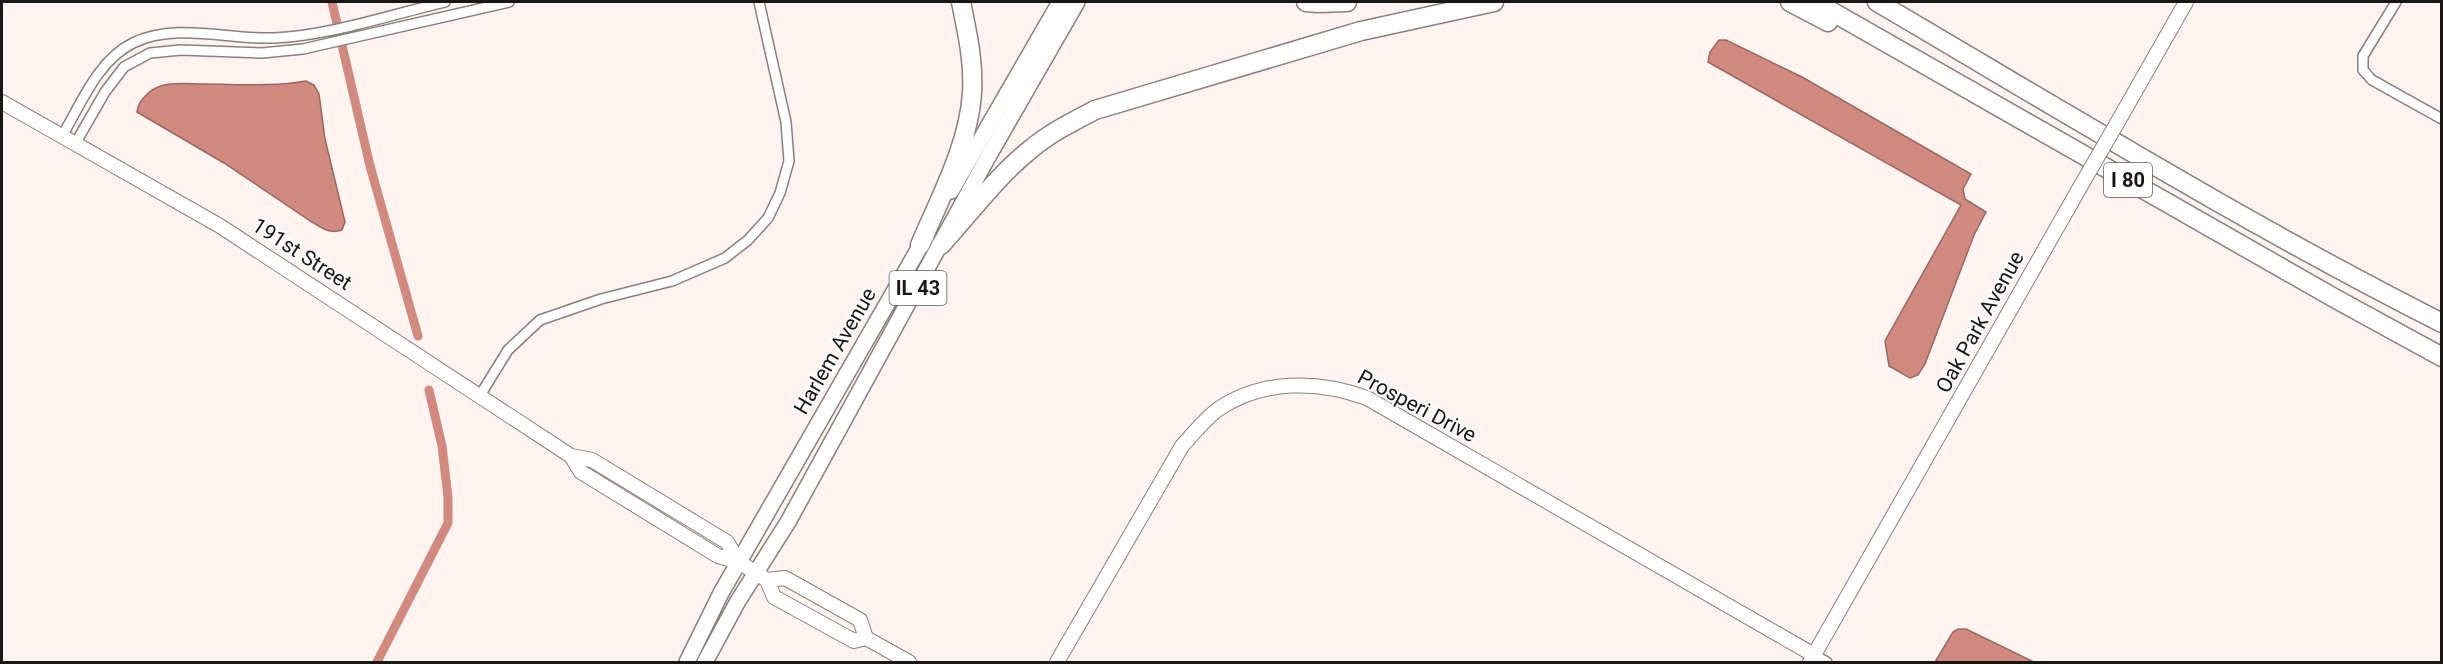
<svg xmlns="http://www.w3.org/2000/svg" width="2443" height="664" font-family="Roboto,sans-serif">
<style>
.water{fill:#d08a7f;stroke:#99675f;stroke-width:1.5}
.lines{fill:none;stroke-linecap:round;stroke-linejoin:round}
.canal{stroke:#d08a7f;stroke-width:9}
.street-casing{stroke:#8b7f7d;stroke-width:12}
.secondary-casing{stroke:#8b7f7d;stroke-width:16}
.primary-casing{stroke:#8b7f7d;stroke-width:18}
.highway-casing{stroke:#8b7f7d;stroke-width:21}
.street{stroke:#fff;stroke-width:9}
.secondary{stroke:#fff;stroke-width:14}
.primary{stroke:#fff;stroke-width:15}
.highway{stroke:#fff;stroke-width:18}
.secondary-bridge-casing{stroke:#8b7f7d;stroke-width:16;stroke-linecap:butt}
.secondary-bridge{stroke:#fff;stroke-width:14}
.labels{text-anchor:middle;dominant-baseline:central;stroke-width:4.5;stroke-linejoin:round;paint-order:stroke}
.shield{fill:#fff;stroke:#5f5c5b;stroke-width:1.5}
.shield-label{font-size:20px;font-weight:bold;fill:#1a1615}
.street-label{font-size:21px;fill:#1a1615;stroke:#fff}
</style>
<rect width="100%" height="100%" fill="#fdf3f1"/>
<path class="water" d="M 1719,40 L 1726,40 L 1802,77 L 1971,174 L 1963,189 L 1965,199 L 1986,212 L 1974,235 L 1925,364 L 1918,375 L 1910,378 L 1889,366 L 1885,341 L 1961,205 L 1708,62 L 1710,52 Z
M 306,81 L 314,85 L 319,94 L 325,139 L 345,222 L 342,230 C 330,234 323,229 312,222 L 224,163 L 137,112 C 138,101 150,89 161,86 C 174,82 190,84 203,84 C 238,84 272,87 306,81 Z
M 1958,629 L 1966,629 L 2034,662 L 1935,662 L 1953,632 Z"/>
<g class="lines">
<path class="canal" d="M 332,2 L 370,166 L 418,336
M 377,662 L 448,523 L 448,497 L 442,446 L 429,390"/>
<defs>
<path id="street" d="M 2396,2 L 2363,56 L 2363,70 L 2372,80 L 2442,119
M 62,136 C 81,104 98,60 133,43 C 176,22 229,40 274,38 C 332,35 389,15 445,2
M 75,144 L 105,92 L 124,67 L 150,53 L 181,50 L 262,53 L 303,49 L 509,2
M 479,397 L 508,350 L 540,320 L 601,299 L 672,281 L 725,258 L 748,240 L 768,218 L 780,193 L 789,161 L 786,122 L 759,2
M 1814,655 L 1827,662"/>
<path id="secondary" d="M 2,102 L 220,226 L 571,456 L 592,460 L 727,542 L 739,562
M 2124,111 L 2186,2
M 571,456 L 581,472 L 718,556 L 739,562 L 767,580 L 774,597 L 854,641 L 866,638
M 767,580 L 785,578 L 860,620 L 866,638 L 909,662
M 1057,662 L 1182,446 C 1193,434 1204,420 1217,410 C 1262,379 1318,380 1367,398 L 1814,655
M 1810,662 L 2079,189"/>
<path id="primary" d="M 951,191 L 1060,2
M 687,662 L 721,593 L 926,236
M 705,662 L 738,601 L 788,522 L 988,157 L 1077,2"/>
<path id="highway" d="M 1306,2 L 1318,3 L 1347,2
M 1790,2 L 1828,22
M 1815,2 L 2336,299 L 2442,357
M 1877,2 C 2063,111 2248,225 2442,323
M 920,245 C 940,198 969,144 972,93 C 974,61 967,32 961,2
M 941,245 C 970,213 997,176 1031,149 C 1050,133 1072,122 1095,110 L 1361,31 L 1494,2"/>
</defs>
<use href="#street" class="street-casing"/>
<use href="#secondary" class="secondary-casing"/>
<use href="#primary" class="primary-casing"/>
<use href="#highway" class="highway-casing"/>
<use href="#street" class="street"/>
<use href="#secondary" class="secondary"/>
<use href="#primary" class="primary"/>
<use href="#highway" class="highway"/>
<defs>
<path id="secondary-bridge" d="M 2079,189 L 2124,111"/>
</defs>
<use href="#secondary-bridge" class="secondary-bridge-casing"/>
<use href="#secondary-bridge" class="secondary-bridge"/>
</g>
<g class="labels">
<g class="shield">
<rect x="2104" y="163" width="48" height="34" rx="4.5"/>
<rect x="889.5" y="271" width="57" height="34" rx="4.5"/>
</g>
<g class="shield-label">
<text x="2128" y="180">I 80</text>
<text x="918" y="288">IL 43</text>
</g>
<g class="street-label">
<text transform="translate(302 254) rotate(33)">191st Street</text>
<text transform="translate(1980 322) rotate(-61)">Oak Park Avenue</text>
<text transform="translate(835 351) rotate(-60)">Harlem Avenue</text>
<text transform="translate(1417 406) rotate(28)">Prosperi Drive</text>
</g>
</g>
<rect width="2443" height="664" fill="none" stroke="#1a1615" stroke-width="6"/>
</svg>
